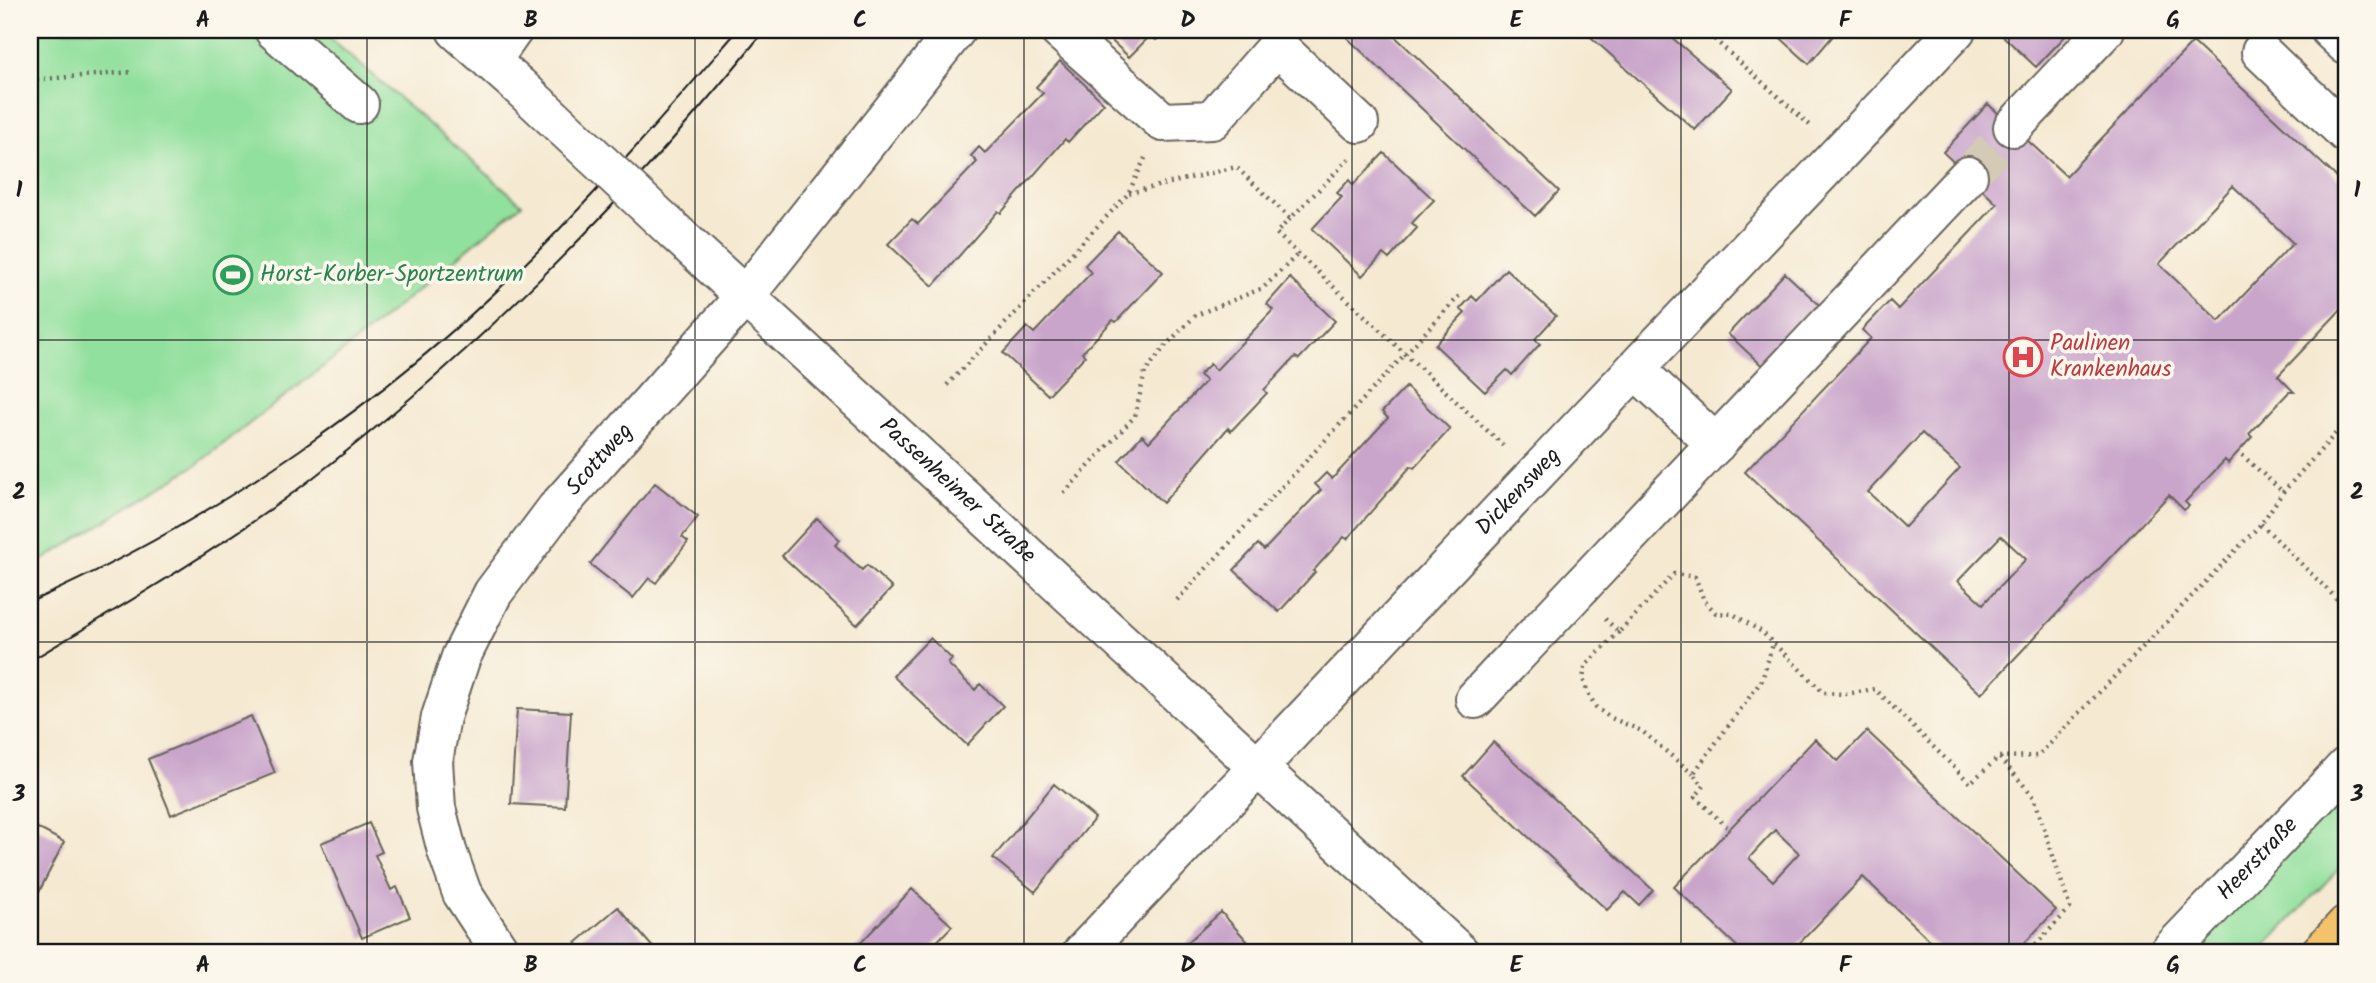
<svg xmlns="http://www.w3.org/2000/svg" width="2376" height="983" font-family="Kalam,sans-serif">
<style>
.grass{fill:#92e09d;stroke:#577e5c;stroke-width:2}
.building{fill:#c9a4cb;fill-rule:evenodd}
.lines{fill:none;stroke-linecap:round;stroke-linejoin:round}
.minor-tunnel{stroke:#d4cab6;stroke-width:38;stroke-dasharray:38 19;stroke-linecap:butt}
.minor-casing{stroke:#68645b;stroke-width:42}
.major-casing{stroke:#68645b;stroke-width:42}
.path{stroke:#68645b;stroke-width:4.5;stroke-dasharray:2 5;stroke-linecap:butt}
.minor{stroke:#fff;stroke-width:38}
.major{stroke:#f3c26a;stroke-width:38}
.tram{stroke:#1c1c1c;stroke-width:2}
.minor-bridge-casing{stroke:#68645b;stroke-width:42;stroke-linecap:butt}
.minor-bridge{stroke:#fff;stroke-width:38}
.grid{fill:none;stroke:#1c1c1c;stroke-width:2;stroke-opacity:0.55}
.labels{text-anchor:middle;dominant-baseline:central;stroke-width:7;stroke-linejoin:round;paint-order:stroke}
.leisure-label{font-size:23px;fill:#27864d;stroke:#fbf7ec;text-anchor:start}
.health-label{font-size:23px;fill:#be3a42;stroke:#fbf7ec;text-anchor:start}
.street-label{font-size:23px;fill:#1c1c1c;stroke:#fbf7ec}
.neatline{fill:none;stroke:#1c1c1c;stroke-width:2.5}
.grid-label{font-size:23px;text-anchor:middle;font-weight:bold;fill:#1c1c1c}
</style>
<rect width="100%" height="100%" fill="#fbf7ec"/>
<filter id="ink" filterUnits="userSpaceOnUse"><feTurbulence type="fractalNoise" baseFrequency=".0143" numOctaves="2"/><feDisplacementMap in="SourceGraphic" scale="14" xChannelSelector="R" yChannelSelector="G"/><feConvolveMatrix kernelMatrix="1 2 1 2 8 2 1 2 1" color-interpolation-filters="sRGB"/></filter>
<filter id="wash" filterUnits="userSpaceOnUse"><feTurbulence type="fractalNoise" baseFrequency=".00686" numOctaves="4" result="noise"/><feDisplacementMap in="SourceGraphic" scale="28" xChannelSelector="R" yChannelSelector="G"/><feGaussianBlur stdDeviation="1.57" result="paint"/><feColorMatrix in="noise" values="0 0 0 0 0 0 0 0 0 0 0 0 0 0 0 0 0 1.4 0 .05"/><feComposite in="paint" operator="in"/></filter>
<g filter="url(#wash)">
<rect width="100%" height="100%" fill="#f5e9d1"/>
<path class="grass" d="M 30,30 L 320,30 L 522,204 L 351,345 L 196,465 L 30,568 Z
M 2346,785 L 2346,861 L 2259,953 L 2188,953 Z"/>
<g id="blocks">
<path class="building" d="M 1100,30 L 1166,30 L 1156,40 L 1151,35 L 1129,57 Z
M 1339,30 L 1388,30 L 1559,191 L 1535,216 Z
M 1583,30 L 1663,30 L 1732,89 L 1695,130 Z
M 1772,30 L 1838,30 L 1809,64 Z
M 2009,30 L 2071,30 L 2036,67 L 2003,36 Z
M 2193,42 L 2346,186 L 2346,304 L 2278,376 L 2294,392 L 2289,392 L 2249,434 L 2252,437 L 2228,463 L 2225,460 L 2185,502 L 2189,506 L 2184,510 L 2169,495 L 1981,694 L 1745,472 L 1871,338 L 1862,330 L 1890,301 L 1898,309 L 1997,204 L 1943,152 L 1988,104 L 2066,176 ZM 2233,186 L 2293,243 L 2219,321 L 2159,264 ZM 1922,433 L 1960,468 L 1905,527 L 1868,492 ZM 2001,536 L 2026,559 L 1983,604 L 1958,581 Z
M 1060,61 L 1104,103 L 1068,142 L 1065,139 L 1001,213 L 998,211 L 933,286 L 888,244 L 912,219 L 918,224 L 977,162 L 971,156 L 979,147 L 985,153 L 1043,93 L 1036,87 Z
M 1384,153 L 1434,200 L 1412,223 L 1417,228 L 1389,259 L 1383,254 L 1362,276 L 1312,229 L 1342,197 L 1337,193 L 1349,180 L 1353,185 Z
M 1118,231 L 1163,272 L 1116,322 L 1113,320 L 1082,353 L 1085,356 L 1048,395 L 1003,353 L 1027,327 L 1034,333 L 1091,273 L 1085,265 Z
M 1506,269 L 1556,316 L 1535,339 L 1540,344 L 1512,375 L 1507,370 L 1485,392 L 1435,345 L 1465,313 L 1460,309 L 1472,296 L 1477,301 Z
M 1785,273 L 1827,312 L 1770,373 L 1728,334 Z
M 1290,278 L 1335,321 L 1299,359 L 1295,357 L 1264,390 L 1267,393 L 1231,431 L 1228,428 L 1163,503 L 1119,461 L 1142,435 L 1149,442 L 1206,381 L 1199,375 L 1210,364 L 1216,370 L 1273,310 L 1267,304 Z
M 1406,387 L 1450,429 L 1414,468 L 1411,466 L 1347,539 L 1344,537 L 1313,571 L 1315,572 L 1279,612 L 1234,570 L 1258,544 L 1264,550 L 1321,490 L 1315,484 L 1326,473 L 1332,479 L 1388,418 L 1382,412 Z
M 655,483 L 698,517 L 682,537 L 688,542 L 656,583 L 649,578 L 633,598 L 590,564 Z
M 817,518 L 840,540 L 835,545 L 862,570 L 867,565 L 892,588 L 857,625 L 782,556 Z
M 930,638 L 952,659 L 948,664 L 975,690 L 980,684 L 1003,706 L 967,745 L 893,676 Z
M 517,709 L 571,712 L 565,807 L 511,804 Z
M 251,716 L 275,773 L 171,815 L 148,759 Z
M 1867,731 L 2056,910 L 2015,953 L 1943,953 L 1863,877 L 1790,953 L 1744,953 L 1674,887 L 1815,739 L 1838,761 ZM 1775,830 L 1799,853 L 1773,881 L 1749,858 Z
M 1493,742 L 1653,890 L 1639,905 L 1625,892 L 1607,910 L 1463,776 Z
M 1054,784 L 1095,818 L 1035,892 L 993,858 Z
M 369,823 L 382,852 L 375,855 L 391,890 L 397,887 L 410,917 L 362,938 L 321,843 Z
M 30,824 L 64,842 L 39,892 L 30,887 Z
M 912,889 L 952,926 L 926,953 L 851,953 Z
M 618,907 L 649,943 L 658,953 L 585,953 L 576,943 Z
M 1221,912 L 1258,953 L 1176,953 Z
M 70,945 L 81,953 L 63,953 Z"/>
</g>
</g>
<g filter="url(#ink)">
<use href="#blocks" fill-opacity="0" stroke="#68645b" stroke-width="2"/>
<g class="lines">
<path class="minor-tunnel" d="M 1968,176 L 2013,127"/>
<defs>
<g id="minor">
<path d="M 274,30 L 359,104"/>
<path d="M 456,30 L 520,87"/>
<path d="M 1059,30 L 1163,122 L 1212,120 L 1277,46 L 1359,123"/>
<path d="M 2330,30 L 2346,45"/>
<path d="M 2261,52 L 2346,133"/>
<path d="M 491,61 L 513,30"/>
<path d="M 2013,127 L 2105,30"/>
<path id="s1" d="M 675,232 L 1460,953"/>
<path d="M 1635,369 L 1716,444"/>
<path d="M 1475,699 L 1968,176"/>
<path id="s2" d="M 501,953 L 462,893 L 447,851 L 436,808 L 433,761 L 441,717 L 461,657 L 493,593 L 556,509 L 745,296 L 956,30"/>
<path id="s3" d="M 1082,953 L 1956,30"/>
<path id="s4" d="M 2168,953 L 2346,767"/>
</g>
<path id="major" d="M 2320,953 L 2346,925"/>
</defs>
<use href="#minor" class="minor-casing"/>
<use href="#major" class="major-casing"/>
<path class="path" d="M 1704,30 L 1812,127
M 30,80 L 133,72
M 1349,159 L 1276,233 L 1506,448
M 1129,193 L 1236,167 L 1291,219
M 947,385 L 1128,194 L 1147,154
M 2242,455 L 2283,492
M 1064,493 L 1135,416 L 1145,372 L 1167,344 L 1196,315 L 1263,288 L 1298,254
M 2261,524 L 2346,608
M 1177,600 L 1459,296
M 1605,619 L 1619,632 L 1674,574 L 1695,577 L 1704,600 L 1716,613 L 1733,614 L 1762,632 L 1824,693 L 1846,694 L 1875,689 L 1970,783 L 1999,757 L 2038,756 L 2261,524 L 2283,492 L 2346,422
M 1619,632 L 1585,666 L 1583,679 L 1588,693 L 1596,707 L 1609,717 L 1642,731 L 1693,774
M 2000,758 L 2034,797 L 2070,908 L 2028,953
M 1727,827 L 1695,797 L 1704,786 L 1693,774 L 1762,680 L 1773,644"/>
<use href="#minor" class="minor"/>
<use href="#major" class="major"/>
<path class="tram" d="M 30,602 C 217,519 391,398 536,253 C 607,182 672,106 738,30
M 30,661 C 125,604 222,548 310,480 C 480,349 631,196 765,30"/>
<defs>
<path id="minor-bridge" d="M 520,87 L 675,232"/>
</defs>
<use href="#minor-bridge" class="minor-bridge-casing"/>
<use href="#minor-bridge" class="minor-bridge"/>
</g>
</g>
<path class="grid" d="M 367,30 L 367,953M 695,30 L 695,953M 1024,30 L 1024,953M 1352,30 L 1352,953M 1681,30 L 1681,953M 2009,30 L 2009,953M 30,340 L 2346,340M 30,642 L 2346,642"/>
<defs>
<symbol id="stadium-ring" viewBox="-11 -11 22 22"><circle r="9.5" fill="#fbf7ec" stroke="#2e9e5b" stroke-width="1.5"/><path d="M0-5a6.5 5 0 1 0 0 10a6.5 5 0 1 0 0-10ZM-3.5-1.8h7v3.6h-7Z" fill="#2e9e5b"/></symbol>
<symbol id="hospital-ring" viewBox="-11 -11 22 22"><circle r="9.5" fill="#fbf7ec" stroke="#e0444e" stroke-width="1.5"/><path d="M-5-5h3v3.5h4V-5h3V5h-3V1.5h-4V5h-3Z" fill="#e0444e"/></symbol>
</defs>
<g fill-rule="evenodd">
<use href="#stadium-ring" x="211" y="253" width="44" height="44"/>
<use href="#hospital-ring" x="2001" y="335" width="44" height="44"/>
</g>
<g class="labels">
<g class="leisure-label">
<text x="260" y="275">Horst-Korber-Sportzentrum</text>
</g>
<g class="health-label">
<text x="2050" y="344">Paulinen<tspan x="2050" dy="26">Krankenhaus</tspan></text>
</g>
<g class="street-label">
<text stroke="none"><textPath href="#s2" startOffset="558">Scottweg</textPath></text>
<text stroke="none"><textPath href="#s1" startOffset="383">Passenheimer Straße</textPath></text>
<text stroke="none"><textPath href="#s3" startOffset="635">Dickensweg</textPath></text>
<text stroke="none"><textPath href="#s4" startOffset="130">Heerstraße</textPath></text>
</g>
</g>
<rect width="2376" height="983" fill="none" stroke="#fbf7ec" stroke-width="77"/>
<rect x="38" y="38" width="2300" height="906" class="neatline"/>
<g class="grid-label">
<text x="203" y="27">A</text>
<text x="531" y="27">B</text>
<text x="860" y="27">C</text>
<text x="1188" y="27">D</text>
<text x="1516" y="27">E</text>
<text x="1845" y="27">F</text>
<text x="2173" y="27">G</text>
<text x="19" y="197">1</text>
<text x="2357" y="197">1</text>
<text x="19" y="499">2</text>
<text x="2357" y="499">2</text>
<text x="19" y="801">3</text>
<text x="2357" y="801">3</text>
<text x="203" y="972">A</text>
<text x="531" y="972">B</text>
<text x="860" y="972">C</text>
<text x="1188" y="972">D</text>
<text x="1516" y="972">E</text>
<text x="1845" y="972">F</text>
<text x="2173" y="972">G</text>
</g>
</svg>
